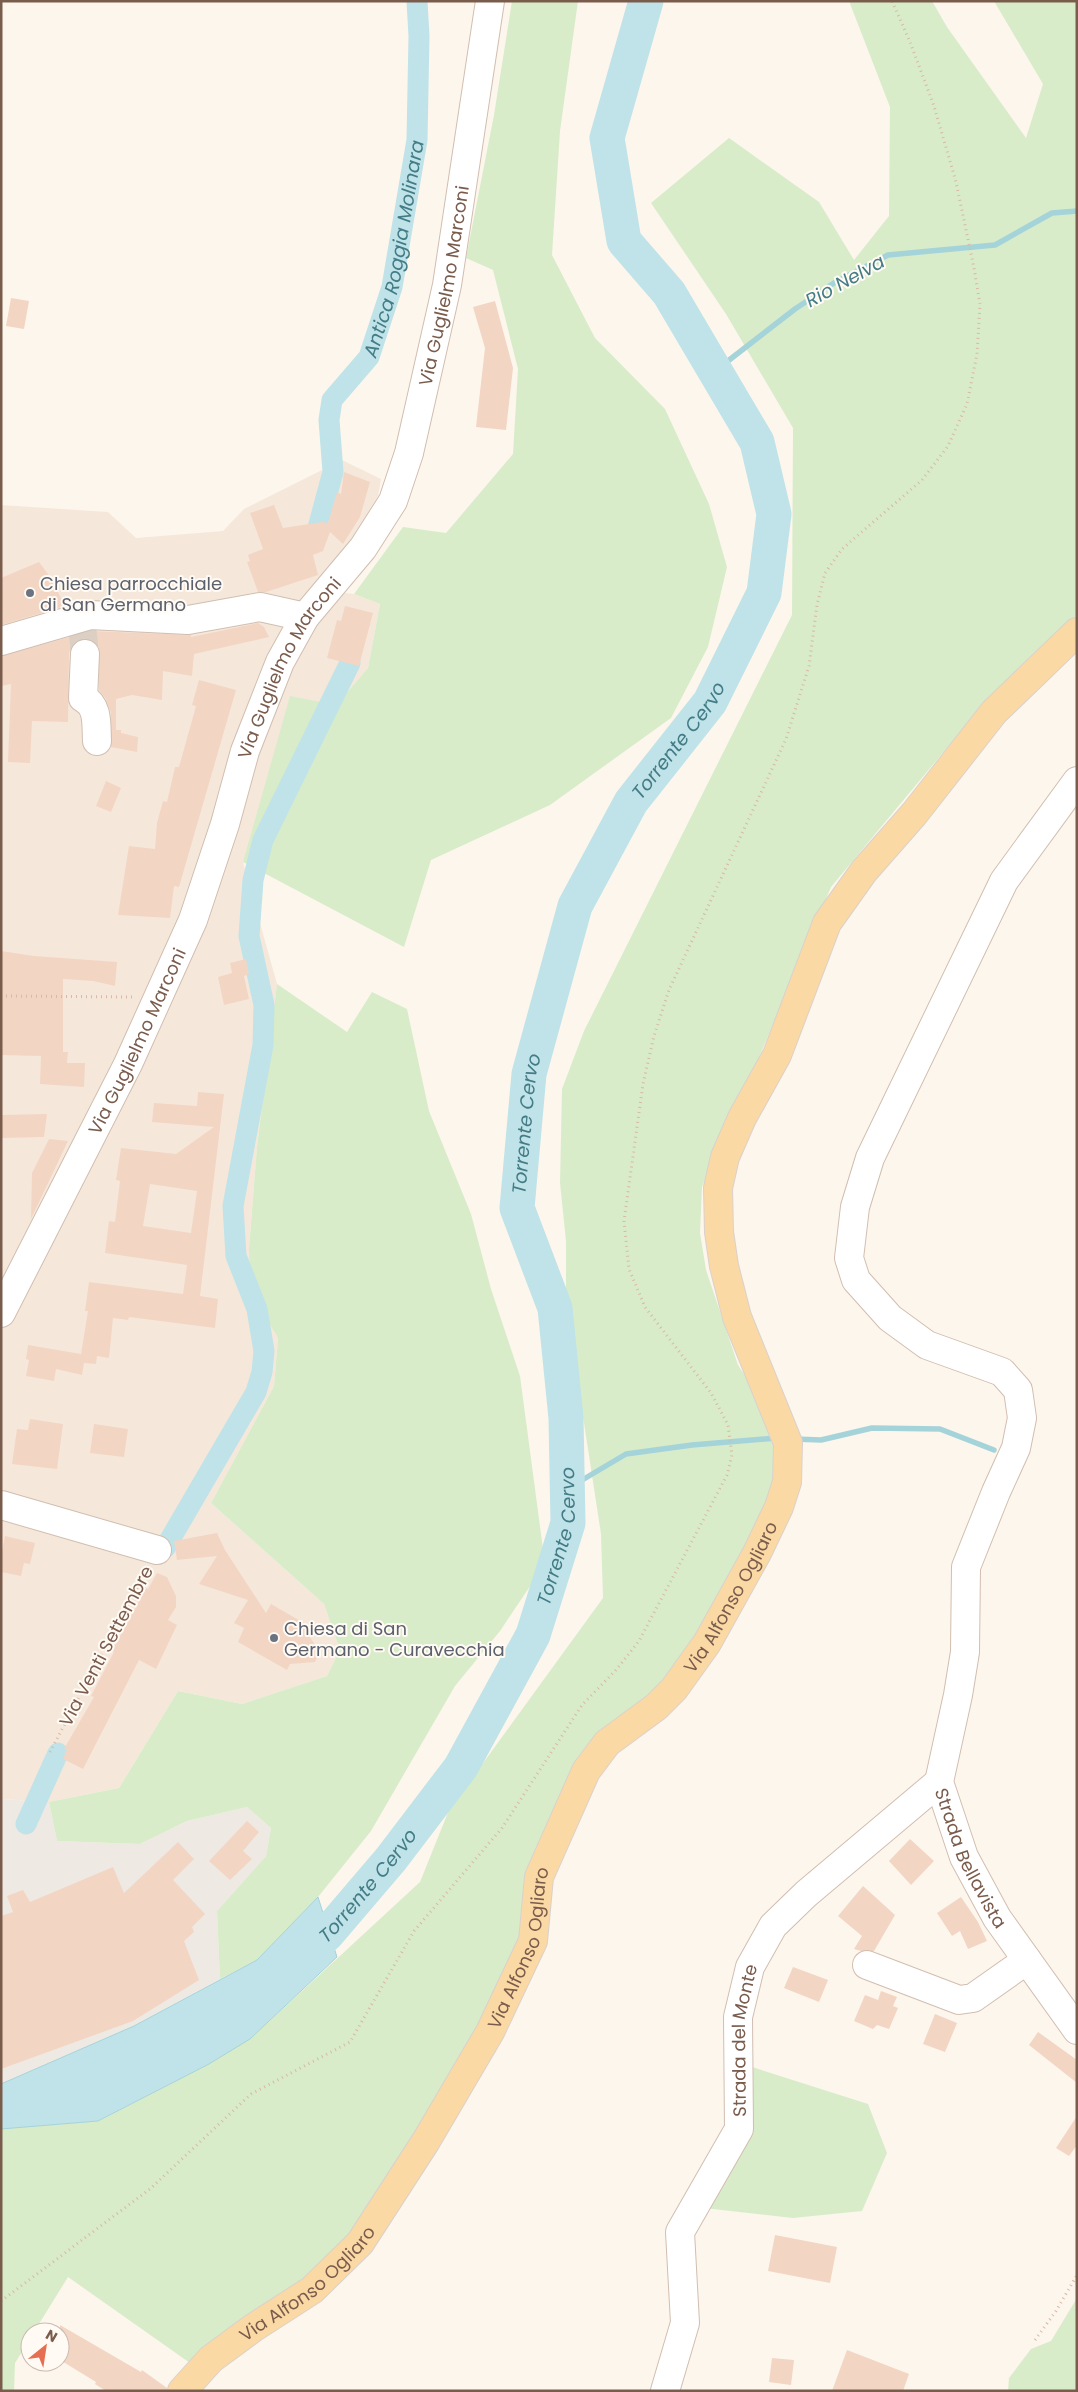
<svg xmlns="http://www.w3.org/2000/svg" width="1078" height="2392" font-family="Poppins,sans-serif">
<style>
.residential{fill:#f5e8da}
.industrial{fill:#efe9e4}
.green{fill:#d8ecc9}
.water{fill:#bfe3e8;stroke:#a5d3da}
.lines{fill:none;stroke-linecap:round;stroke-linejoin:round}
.stream{stroke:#a5d3da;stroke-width:5.5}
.canal{stroke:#bfe3e8;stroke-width:21}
.river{stroke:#bfe3e8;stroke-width:35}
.building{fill:#f3d5c3;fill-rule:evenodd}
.minor-tunnel{stroke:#dcd0c4;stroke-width:28;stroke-dasharray:28 14;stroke-linecap:butt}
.minor-casing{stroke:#d1beb0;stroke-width:30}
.major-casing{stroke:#dad1cd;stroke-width:30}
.path{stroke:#d9b8a5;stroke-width:3;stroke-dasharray:1 4;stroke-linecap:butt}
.minor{stroke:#fff;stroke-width:28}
.major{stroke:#fbd9a5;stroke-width:28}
.worship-dot{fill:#6b7280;stroke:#fffaf3;stroke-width:2}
.labels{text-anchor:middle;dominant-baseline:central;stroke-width:4;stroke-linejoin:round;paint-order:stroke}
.street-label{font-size:18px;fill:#7a5c4d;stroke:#fffaf3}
.worship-label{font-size:18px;fill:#5b616d;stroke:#fffaf3;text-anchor:start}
.water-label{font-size:19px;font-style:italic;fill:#437c86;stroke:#fffaf3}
</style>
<rect width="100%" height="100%" fill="#fdf6ec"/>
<path class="residential" d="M 342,460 L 381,479 L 378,496 L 336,564 L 314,589 L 354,594 L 380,604 L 368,668 L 336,705 L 243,862 L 277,984 L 257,1147 L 249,1248 L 250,1292 L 278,1338 L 274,1386 L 211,1503 L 324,1604 L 340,1650 L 327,1676 L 242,1704 L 178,1691 L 119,1788 L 49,1802 L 1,1799 L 1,505 L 108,512 L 136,538 L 223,531 L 244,509 Z"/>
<path class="industrial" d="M 1,1799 L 49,1802 L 57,1841 L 140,1844 L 187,1821 L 247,1807 L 271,1828 L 266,1856 L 217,1911 L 220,1979 L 134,2026 L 1,2084 Z"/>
<path class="green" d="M 512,1 L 578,1 L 560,131 L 552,255 L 595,338 L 665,409 L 709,504 L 727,567 L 708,647 L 671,718 L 550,805 L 431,860 L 404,947 L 243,862 L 290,696 L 336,705 L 368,668 L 380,604 L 354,594 L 403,527 L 446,533 L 513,454 L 518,369 L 493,270 L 466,258 L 494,115 Z
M 849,1 L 932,1 L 947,27 L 1026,138 L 1043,84 L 994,1 L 1077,1 L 1077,615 L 981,707 L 831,887 L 752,1074 L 726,1124 L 702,1187 L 700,1233 L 706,1270 L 738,1365 L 775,1421 L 781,1483 L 696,1636 L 665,1679 L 650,1694 L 600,1730 L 574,1764 L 525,1876 L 519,1939 L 478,2027 L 415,2134 L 351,2233 L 306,2277 L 190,2363 L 68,2277 L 34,2332 L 30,2332 L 30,2339 L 15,2363 L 14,2391 L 1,2391 L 1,2129 L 99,2121 L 209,2064 L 250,2039 L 420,1882 L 449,1810 L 603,1598 L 601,1534 L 584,1423 L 566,1331 L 566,1241 L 560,1183 L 562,1089 L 584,1031 L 792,615 L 793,428 L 726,314 L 651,203 L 729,138 L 819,202 L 854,260 L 889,216 L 890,107 Z
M 277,984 L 347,1032 L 372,992 L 407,1009 L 429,1111 L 471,1214 L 491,1289 L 520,1376 L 545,1564 L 500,1631 L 455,1686 L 371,1831 L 318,1897 L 257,1960 L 220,1979 L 217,1911 L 266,1856 L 271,1828 L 247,1807 L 187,1821 L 140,1844 L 57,1841 L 49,1802 L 119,1788 L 178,1691 L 242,1704 L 327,1676 L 340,1650 L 324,1604 L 211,1503 L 274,1386 L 278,1338 L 250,1292 L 249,1248 L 257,1147 Z
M 749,2066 L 868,2104 L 887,2153 L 862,2211 L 793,2218 L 704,2208 Z
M 1077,2298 L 1077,2391 L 1008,2391 L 1009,2378 L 1031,2349 L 1051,2341 Z"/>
<path class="water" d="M 318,1897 L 337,1957 L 250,2039 L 209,2064 L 98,2121 L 1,2129 L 1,2084 L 134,2026 L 257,1960 Z"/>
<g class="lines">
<path class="stream" d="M 715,371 L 795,309 L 834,283 L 888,255 L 995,245 L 1052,213 L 1077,211
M 794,1439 L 821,1440 L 872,1428 L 940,1429 L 994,1450
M 567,1489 L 626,1454 L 692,1445 L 777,1438"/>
<g class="canal">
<path id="s1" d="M 315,539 L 333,472 L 329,420 L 332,400 L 369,357 L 392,287 L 417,140 L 419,36 L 417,1"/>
<path d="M 165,1548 L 256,1392 L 262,1372 L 264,1351 L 257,1309 L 236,1256 L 233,1206 L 263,1045 L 264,1005 L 249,936 L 253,880 L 263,840 L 350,663"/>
<path d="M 26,1824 L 58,1753"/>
</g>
<path class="river" id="s2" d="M 293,1963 L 327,1934 L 391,1859 L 461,1767 L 533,1635 L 568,1523 L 566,1418 L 555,1308 L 517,1208 L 529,1074 L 575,906 L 631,802 L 710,702 L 764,593 L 774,514 L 757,442 L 669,293 L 624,241 L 607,138 L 646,1"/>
</g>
<path class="building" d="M 11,298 L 29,301 L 24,329 L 6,326 Z
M 495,301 L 513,368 L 506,430 L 476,427 L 485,348 L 473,307 Z
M 344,472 L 370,482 L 360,517 L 343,544 L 330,532 L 323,551 L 313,555 L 318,575 L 266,592 L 258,592 L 247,562 L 250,561 L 248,555 L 263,549 L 250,513 L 274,505 L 283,528 L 322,522 L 328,523 L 337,492 L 341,494 Z
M 39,562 L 51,578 L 65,606 L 1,625 L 1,578 Z
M 345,606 L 373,613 L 359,666 L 327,658 L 337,620 L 341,621 Z
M 258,623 L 264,627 L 269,637 L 194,654 L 192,676 L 163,671 L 162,700 L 132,695 L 116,699 L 116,730 L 121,730 L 121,733 L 138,737 L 137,752 L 111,747 L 111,713 L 106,699 L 99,690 L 99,647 L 93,641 L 85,638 L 77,640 L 72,646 L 69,653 L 68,722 L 32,721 L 30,763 L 8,762 L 11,684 L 1,686 L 1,656 L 92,631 L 191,635 L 191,637 Z
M 199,680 L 236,690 L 179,887 L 174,886 L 170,918 L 118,915 L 129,846 L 155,849 L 157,823 L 163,801 L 167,802 L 175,767 L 179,767 L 196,706 L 192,705 Z
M 106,781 L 121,788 L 111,812 L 96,806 Z
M 1,951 L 34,956 L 117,962 L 115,986 L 93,981 L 63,979 L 63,1052 L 68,1052 L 67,1063 L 85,1063 L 84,1087 L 40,1084 L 41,1056 L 1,1055 Z
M 246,959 L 249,974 L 244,976 L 249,999 L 224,1005 L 218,977 L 232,973 L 230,963 Z
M 198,1092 L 224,1094 L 200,1296 L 218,1299 L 215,1328 L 129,1317 L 128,1320 L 113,1318 L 109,1358 L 97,1356 L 96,1364 L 84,1363 L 82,1375 L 56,1369 L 54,1381 L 26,1376 L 29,1360 L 26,1359 L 28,1345 L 81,1354 L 88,1311 L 85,1311 L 89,1282 L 183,1294 L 187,1265 L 105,1253 L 109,1221 L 115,1222 L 120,1181 L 116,1180 L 121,1148 L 176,1154 L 214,1127 L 152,1122 L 154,1103 L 197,1106 ZM 150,1184 L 197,1191 L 191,1233 L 143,1226 Z
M 47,1114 L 44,1137 L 1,1138 L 1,1115 Z
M 49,1139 L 68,1141 L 31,1219 L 32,1173 Z
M 30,1419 L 63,1424 L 57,1469 L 12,1464 L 17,1429 L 28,1430 Z
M 94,1424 L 128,1429 L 124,1457 L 90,1453 Z
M 217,1533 L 225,1550 L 266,1613 L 271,1604 L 311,1627 L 307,1633 L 320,1652 L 315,1662 L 290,1664 L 287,1670 L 238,1642 L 244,1628 L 234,1623 L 248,1600 L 199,1584 L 217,1556 L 177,1560 L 174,1541 Z
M 5,1536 L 35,1543 L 30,1564 L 24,1563 L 21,1576 L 1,1572 L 1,1556 Z
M 157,1573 L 167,1577 L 176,1596 L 176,1607 L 168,1620 L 177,1625 L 156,1669 L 139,1660 L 83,1769 L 63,1759 L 67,1750 L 64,1749 L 94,1697 L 91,1696 L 114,1652 L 112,1651 L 146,1588 L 148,1589 Z
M 247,1821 L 259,1832 L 243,1851 L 252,1859 L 230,1880 L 209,1861 Z
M 910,1839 L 934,1861 L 911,1885 L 889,1861 Z
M 178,1842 L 194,1859 L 173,1880 L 205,1914 L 192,1927 L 194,1932 L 184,1941 L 199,1980 L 133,2021 L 1,2069 L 1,1916 L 13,1912 L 7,1896 L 23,1890 L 30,1902 L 113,1867 L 124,1893 Z
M 863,1886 L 895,1915 L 874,1951 L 861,1951 L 854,1949 L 862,1936 L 838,1916 Z
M 961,1897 L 978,1922 L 987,1941 L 968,1949 L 960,1931 L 952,1936 L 937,1913 Z
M 793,1967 L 828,1980 L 819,2002 L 784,1988 Z
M 881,1991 L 897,1997 L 893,2006 L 898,2008 L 889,2029 L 877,2025 L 873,2029 L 854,2021 L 865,1995 L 878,2000 Z
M 935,2014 L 957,2023 L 945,2052 L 923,2044 Z
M 1038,2032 L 1077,2060 L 1077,2083 L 1029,2045 Z
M 1077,2116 L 1077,2145 L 1069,2156 L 1056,2148 Z
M 775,2235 L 837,2247 L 830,2283 L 768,2271 Z
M 60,2325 L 141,2372 L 142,2370 L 167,2388 L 167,2391 L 106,2391 L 95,2384 L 96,2382 L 60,2360 Z
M 847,2350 L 909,2374 L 903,2391 L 832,2391 Z
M 772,2358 L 794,2360 L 791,2385 L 769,2382 Z"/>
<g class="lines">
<path class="minor-tunnel" d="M 82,625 L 85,654"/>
<defs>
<g id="minor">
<path d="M 1,641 L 90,615 L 188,620 L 260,607 L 305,617"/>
<path d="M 85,654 L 83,698 C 99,706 96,725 97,741"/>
<path id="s3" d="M 1077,781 L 1004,881 L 870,1158 L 855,1207 L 849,1258 L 856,1280 L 890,1318 L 927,1345 L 1002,1372 L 1018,1390 L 1022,1418 L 1016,1448 L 996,1492 L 966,1567 L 965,1652 L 958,1695 L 939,1782 L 964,1857 L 997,1918 L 1077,2030"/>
<path id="s4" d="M 1,1313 L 128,1064 L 193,920 L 225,824 L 245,751 L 280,662 L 305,617 L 363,548 L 393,501 L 409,453 L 447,285 L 490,1"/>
<path d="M 1,1505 L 157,1550"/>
<path d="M 867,1965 L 959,2000 L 973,1998 L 1027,1960"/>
<path id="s5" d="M 665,2391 L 685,2323 L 680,2232 L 739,2129 L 738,2017 L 750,1967 L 773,1926 L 806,1894 L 939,1782"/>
</g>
<g id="major">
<path id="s6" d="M 182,2391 L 211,2359 L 253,2328 L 312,2290 L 360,2243 L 426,2141 L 490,2032 L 533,1941 L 539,1877 L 586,1771 L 607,1743 L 656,1707 L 674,1689 L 707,1643 L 757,1553 L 779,1507 L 787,1482 L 788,1443 L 737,1317 L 724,1266 L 719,1232 L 718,1188 L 725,1157 L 742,1118 L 777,1055 L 827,923 L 864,871 L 914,814 L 994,712 L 1077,632"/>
</g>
</defs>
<use href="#minor" class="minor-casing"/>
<use href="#major" class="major-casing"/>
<path class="path" d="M 1,996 L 133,997
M 50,1752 L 146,1571
M 1,2301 L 150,2189 L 251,2094 L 350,2042 L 414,1931 L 502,1828 L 582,1705 L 616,1670 L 639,1641 L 727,1475 L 732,1455 L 728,1425 L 711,1393 L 645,1307 L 629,1269 L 624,1221 L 643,1084 L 654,1036 L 669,990 L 786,739 L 809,666 L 817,605 L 825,573 L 842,549 L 922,480 L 948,446 L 967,404 L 977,354 L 980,304 L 974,268 L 956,182 L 934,106 L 910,42 L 892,1
M 1035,2340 L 1056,2311 L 1077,2275"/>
<use href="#minor" class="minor"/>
<use href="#major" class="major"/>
</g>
<g class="worship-dot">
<circle cx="30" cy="593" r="5"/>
<circle cx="274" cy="1638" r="5"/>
</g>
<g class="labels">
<g class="street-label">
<text stroke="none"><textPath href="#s4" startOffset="1129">Via Guglielmo Marconi</textPath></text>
<text stroke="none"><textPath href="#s4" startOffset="709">Via Guglielmo Marconi</textPath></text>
<text stroke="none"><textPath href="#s4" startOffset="304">Via Guglielmo Marconi</textPath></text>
<text stroke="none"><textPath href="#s6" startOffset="991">Via Alfonso Ogliaro</textPath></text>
<text transform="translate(106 1646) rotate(-62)">Via Venti Settembre</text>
<text stroke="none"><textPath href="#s3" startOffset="1246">Strada Bellavista</textPath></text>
<text stroke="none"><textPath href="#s6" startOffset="571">Via Alfonso Ogliaro</textPath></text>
<text stroke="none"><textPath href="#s5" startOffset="370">Strada del Monte</textPath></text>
<text stroke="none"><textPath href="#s6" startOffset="166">Via Alfonso Ogliaro</textPath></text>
</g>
<g class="worship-label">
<text x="40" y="583">Chiesa parrocchiale<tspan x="40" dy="21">di San Germano</tspan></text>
<text x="284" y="1628">Chiesa di San<tspan x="284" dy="21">Germano - Curavecchia</tspan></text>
</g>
<g class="water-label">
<text stroke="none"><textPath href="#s1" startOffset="310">Antica Roggia Molinara</textPath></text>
<text transform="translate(845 281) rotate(-29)">Rio Nelva</text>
<text stroke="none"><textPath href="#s2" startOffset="1354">Torrente Cervo</textPath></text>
<text stroke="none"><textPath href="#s2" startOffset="934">Torrente Cervo</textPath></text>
<text stroke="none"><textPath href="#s2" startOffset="512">Torrente Cervo</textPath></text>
<text stroke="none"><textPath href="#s2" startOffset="108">Torrente Cervo</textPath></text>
</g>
</g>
<rect width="1078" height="2392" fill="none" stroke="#7a5c4d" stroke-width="5"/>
<g transform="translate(45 2347) rotate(30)"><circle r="24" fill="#fffaf3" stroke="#cabbb1"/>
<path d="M0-4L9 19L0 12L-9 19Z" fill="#e76f51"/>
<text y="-8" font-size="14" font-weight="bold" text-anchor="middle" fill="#7a5c4d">N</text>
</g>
</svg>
